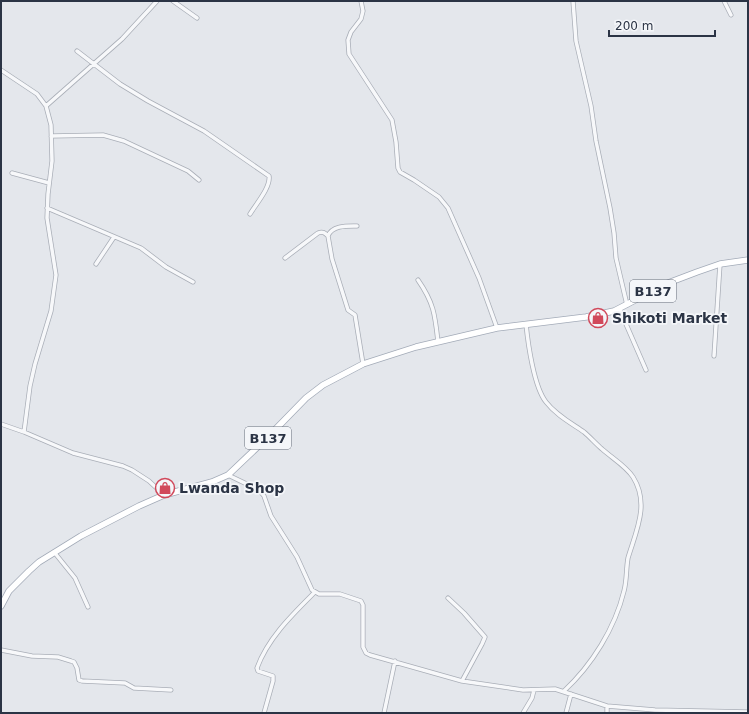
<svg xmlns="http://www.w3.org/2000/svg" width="749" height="714" font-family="'DejaVu Sans',sans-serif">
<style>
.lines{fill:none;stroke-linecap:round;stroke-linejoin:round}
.minor-casing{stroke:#a9aeb7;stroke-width:5}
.primary-casing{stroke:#a3abb8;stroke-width:7}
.minor{stroke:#f7f8fa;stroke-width:3.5}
.primary{stroke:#fff;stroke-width:5.5}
.labels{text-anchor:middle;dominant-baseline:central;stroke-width:3.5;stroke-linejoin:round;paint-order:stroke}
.shield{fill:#f4f6f9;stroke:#676e7b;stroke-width:1}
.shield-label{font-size:13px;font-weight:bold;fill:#2b3445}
.poi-label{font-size:14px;font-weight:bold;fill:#2b3445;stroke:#f4f6f9;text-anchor:start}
</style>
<rect width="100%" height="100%" fill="#e4e7ec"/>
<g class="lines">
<defs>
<path id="minor" d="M 173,1 L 197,18
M 361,1 L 363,11 L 361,19 L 351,32 L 348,40 L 349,54 L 392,120 L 396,142 L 398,168 L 400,172 L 414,180 L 439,197 L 448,208 L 479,278 L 497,328
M 573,1 L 576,41 L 591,106 L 596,141 L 610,208 L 614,233 L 616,258 L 627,305
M 724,1 L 731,15
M 77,51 L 120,84 L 148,101 L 204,131 L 269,176 C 271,187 256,204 250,214
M 1,70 L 37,94 L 46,106 L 51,125 L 52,161 L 48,194 L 47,218 L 56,275 L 51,311 L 35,364 L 30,386 L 24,432
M 46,106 L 122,39 L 157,1
M 51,136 L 103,135 L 124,141 L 188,171 L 199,180
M 12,173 L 49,183
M 47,208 L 141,248 L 166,267 L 193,282
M 328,236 C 332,225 348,226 357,226
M 285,258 L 318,233 C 323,231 325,233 328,236 L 332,259 L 348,310 L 355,315 L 363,364
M 96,264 L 114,237
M 418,280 C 434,303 435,315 438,342
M 619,308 L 646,370
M 526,324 C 528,344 534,387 546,402 C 556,415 571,423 584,432 C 590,437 596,444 602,449 C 612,458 626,466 633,477 C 650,504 636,531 628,558 C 626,569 627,580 624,591 C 615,628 592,665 564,691
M 714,356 L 720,264
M 1,424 L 24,432 L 73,453 L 123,466 L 132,470 L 149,481 L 164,495
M 228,475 L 259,490 L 264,496 L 271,516 L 297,557 L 312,590 L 319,594 L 340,594 L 361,601 L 363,605 L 363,647 L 366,653 L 370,655 L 462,681 L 523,690 L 555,689 L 607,706 L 655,710 L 748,712
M 54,552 L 75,578 L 88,607
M 448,598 L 464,613 L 485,637 L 482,644 L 462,681
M 1,650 L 32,656 L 58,657 L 71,661 L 74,662 L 77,668 L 79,680 L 82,681 L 125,683 L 134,688 L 171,690
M 264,713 L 273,681 L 273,676 L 258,671 L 257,668 C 268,638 292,615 315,592
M 384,713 L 395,661
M 523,713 L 532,698 L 534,690
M 566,713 L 571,694
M 607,713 L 607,706"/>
<path id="primary" d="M 1,606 L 9,591 L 29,571 L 39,562 L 81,536 L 139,506 L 164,495 L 212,482 L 228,475 L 267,438 L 306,398 L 323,385 L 363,364 L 416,347 L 497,328 L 586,317 L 614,311 L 668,283 L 697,272 L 720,264 L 748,260"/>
</defs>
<use href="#minor" class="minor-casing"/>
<use href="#primary" class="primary-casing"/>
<use href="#minor" class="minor"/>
<use href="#primary" class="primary"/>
</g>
<defs>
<symbol id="shop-ring" viewBox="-11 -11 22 22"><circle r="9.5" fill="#f4f6f9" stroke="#d1495b" stroke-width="1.5"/><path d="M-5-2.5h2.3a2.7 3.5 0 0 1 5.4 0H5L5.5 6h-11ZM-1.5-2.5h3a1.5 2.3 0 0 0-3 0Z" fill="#d1495b"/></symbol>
</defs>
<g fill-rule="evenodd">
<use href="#shop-ring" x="587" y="307" width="22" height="22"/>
<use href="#shop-ring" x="154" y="477" width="22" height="22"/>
</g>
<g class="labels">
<g class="shield">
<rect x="630" y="280" width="46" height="22" rx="3"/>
<rect x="245" y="427" width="46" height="22" rx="3"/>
</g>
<g class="shield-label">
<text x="653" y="291">B137</text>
<text x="268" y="438">B137</text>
</g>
<g class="poi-label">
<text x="612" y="318">Shikoti Market</text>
<text x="179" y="488">Lwanda Shop</text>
</g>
</g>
<rect width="749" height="714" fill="none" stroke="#2b3445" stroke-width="4"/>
<path d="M609 30v6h106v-6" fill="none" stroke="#2b3445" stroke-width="2"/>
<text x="615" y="30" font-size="12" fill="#2b3445" stroke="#f4f6f9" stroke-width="3" paint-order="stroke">200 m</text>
</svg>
